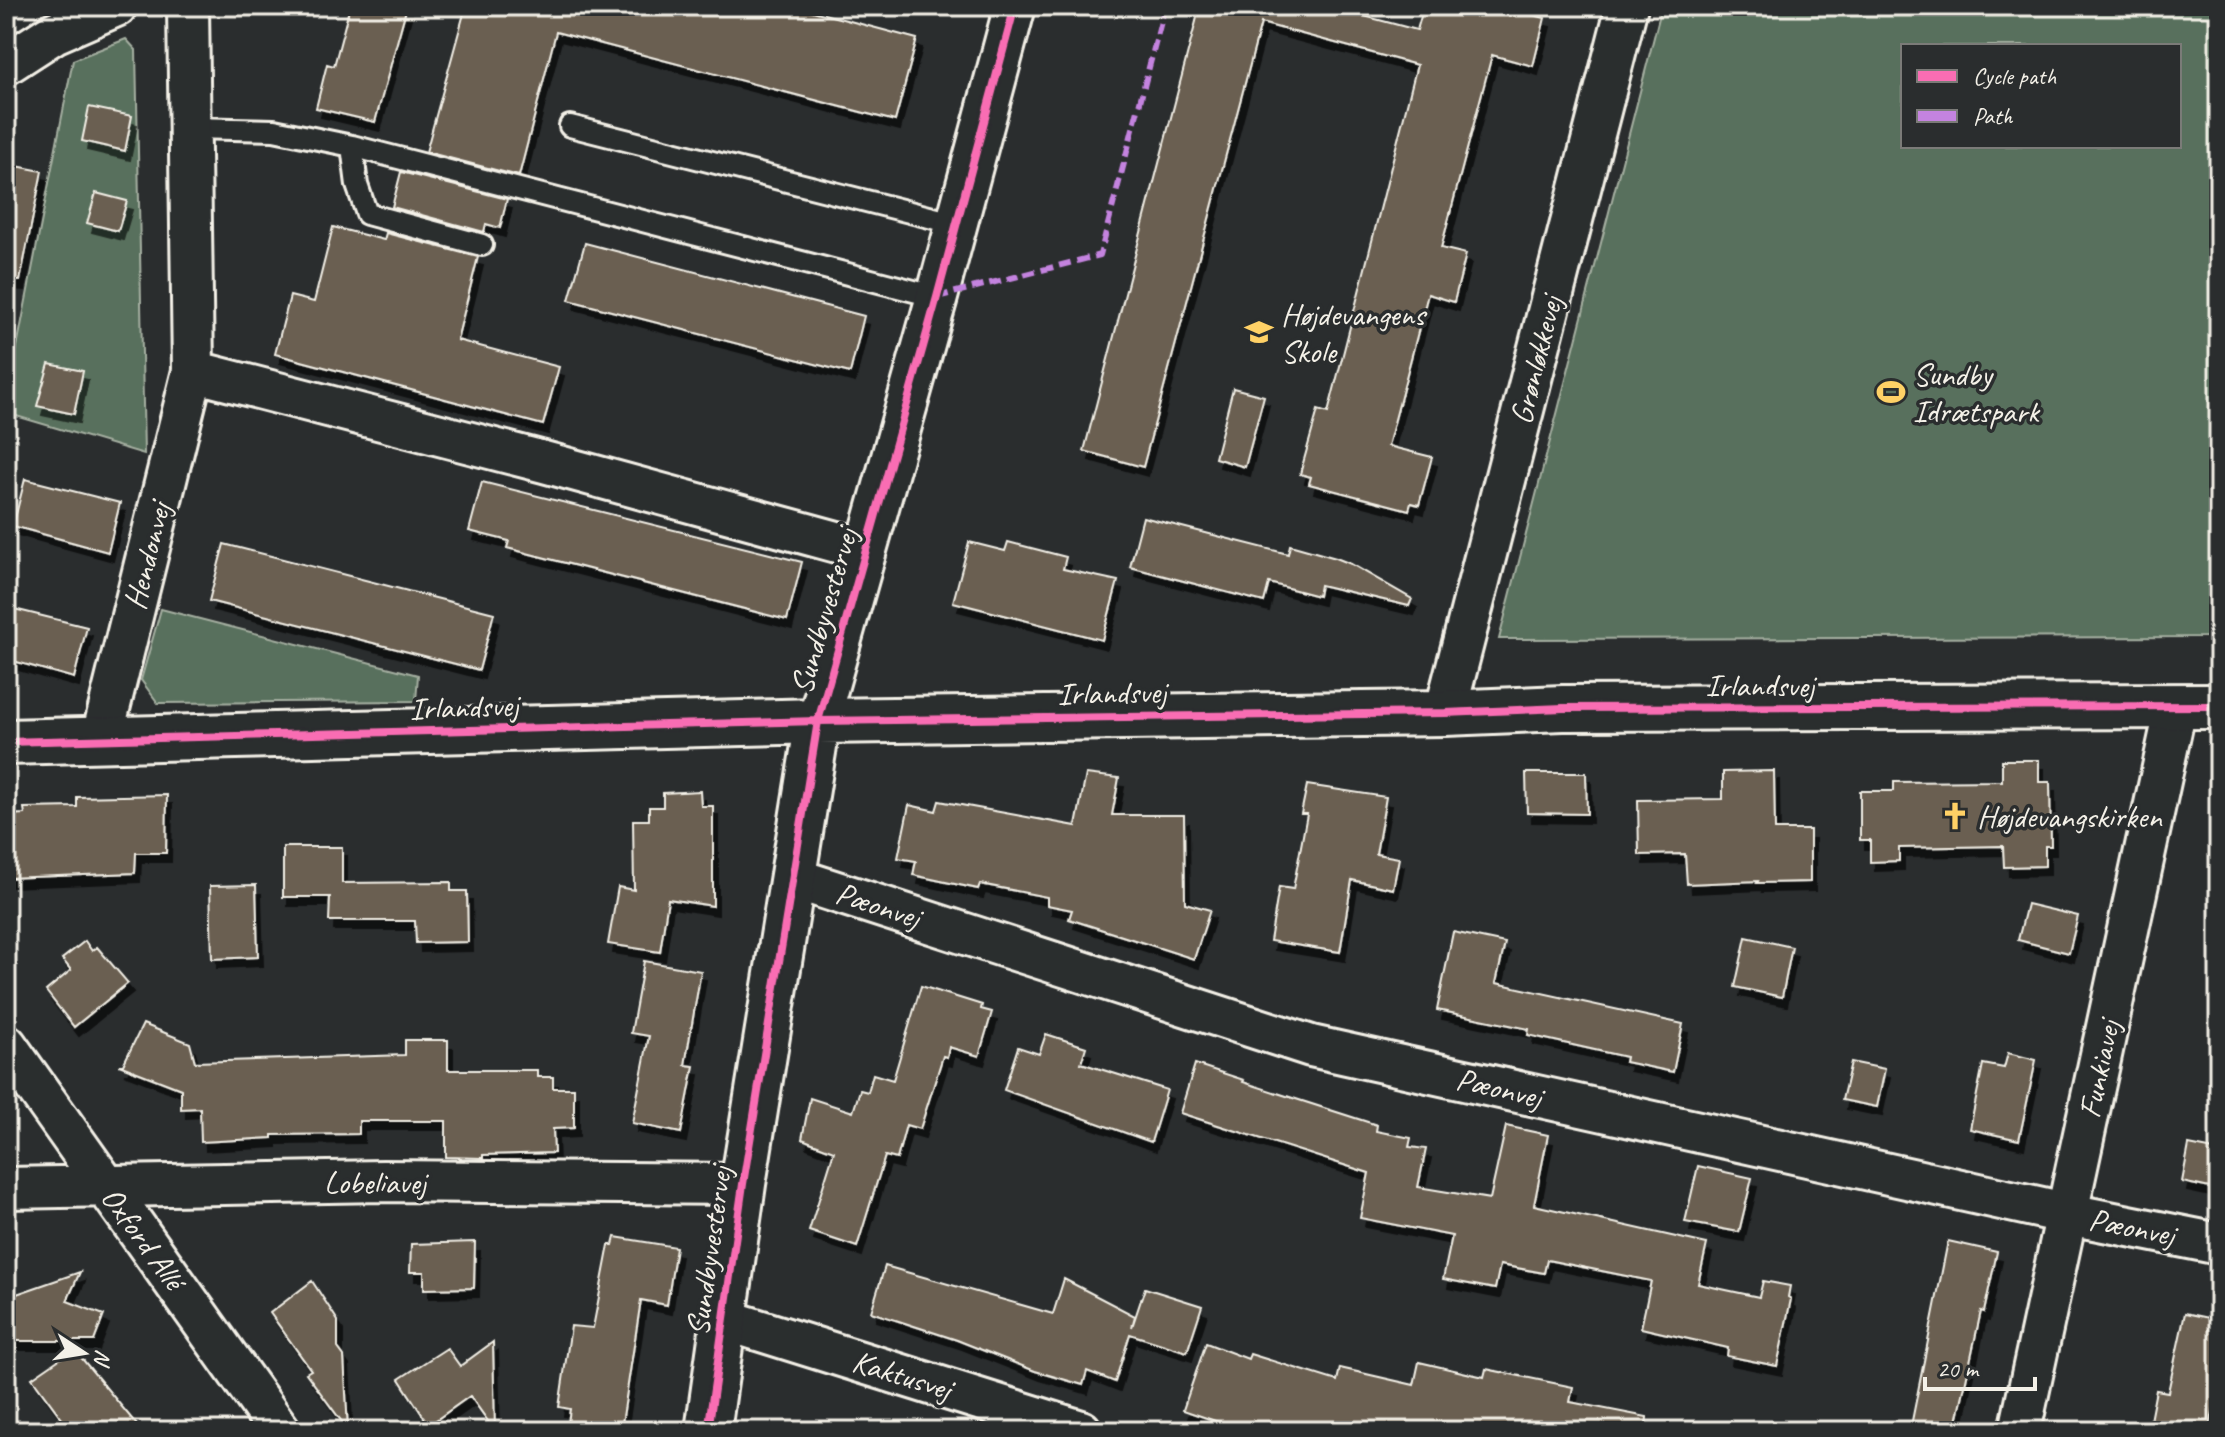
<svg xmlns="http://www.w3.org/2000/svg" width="2225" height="1437" font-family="Caveat,sans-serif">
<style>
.green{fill:#59705d;stroke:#a6b0a2;stroke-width:2;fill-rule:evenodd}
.building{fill:#6a5f51;stroke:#f4f1e8;stroke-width:2;filter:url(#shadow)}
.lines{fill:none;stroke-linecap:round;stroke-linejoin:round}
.service-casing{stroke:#f4f1e8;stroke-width:26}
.minor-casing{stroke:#f4f1e8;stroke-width:46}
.tertiary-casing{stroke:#f4f1e8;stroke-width:50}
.service{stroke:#2a2d2e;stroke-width:20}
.minor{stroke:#2a2d2e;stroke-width:40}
.tertiary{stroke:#2a2d2e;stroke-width:44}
.quiet{stroke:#c483df;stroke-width:6;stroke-dasharray:12 6;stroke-linecap:butt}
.cycleway-casing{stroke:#2a2d2e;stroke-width:13}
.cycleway{stroke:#f96db3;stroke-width:8}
.labels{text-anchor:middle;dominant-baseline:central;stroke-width:7;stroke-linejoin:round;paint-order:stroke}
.poi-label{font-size:32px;fill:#f4f1e8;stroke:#2a2d2e;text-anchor:start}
.street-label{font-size:32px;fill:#f4f1e8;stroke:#2a2d2e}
</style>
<defs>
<filter id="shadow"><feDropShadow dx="5" dy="9" stdDeviation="0" flood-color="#0009"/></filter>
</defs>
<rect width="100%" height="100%" fill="#2a2d2e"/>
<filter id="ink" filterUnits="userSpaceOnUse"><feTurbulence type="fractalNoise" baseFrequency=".0125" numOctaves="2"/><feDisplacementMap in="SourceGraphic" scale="16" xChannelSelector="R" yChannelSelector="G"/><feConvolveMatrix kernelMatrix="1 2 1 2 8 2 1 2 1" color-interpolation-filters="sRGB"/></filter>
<g filter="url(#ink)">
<path class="green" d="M 1662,6 L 2219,6 L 2219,637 L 1499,639 ZM 2179,46 L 2179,146 L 1903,146 L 1903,46 Z
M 126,39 L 136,50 L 144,454 L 6,413 L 6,403 L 73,60 Z
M 161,609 L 418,675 L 416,701 L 158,703 L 141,680 Z"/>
<path class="building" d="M 350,6 L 407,6 L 375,122 L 316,108 L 327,64 L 334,66 Z
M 466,6 L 794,6 L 917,39 L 895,121 L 556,32 L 519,176 L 426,152 Z
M 1200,6 L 1366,6 L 1364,16 L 1417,30 L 1424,6 L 1499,6 L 1545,18 L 1533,66 L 1492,55 L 1441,248 L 1466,254 L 1454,302 L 1428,294 L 1388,446 L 1432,457 L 1419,505 L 1411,503 L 1409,510 L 1309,484 L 1311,477 L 1300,474 L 1318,410 L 1328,413 L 1417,65 L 1261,23 L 1143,467 L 1084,451 Z
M 89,107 L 132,116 L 125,151 L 82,141 Z
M 6,164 L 42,171 L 20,281 L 6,280 Z
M 401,172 L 507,199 L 500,228 L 486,224 L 484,232 L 392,207 Z
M 96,193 L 127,201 L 118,231 L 87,223 Z
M 333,227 L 384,240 L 386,233 L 478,257 L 457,340 L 559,367 L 543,425 L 275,354 L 290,296 L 314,302 Z
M 585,243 L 864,316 L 850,373 L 569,300 Z
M 49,364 L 83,371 L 74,414 L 37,406 Z
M 1233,388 L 1264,396 L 1245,467 L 1215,458 Z
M 25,479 L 120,503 L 108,552 L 13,526 Z
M 482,482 L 802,562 L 787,620 L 507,548 L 509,541 L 469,531 Z
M 1143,517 L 1288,554 L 1290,545 L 1336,558 L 1351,564 L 1412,599 L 1409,606 L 1320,585 L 1318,596 L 1269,583 L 1264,602 L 1130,567 Z
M 969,542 L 1005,551 L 1008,542 L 1066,557 L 1063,569 L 1118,581 L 1102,640 L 953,602 Z
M 224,544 L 494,613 L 479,670 L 209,601 Z
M 6,607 L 87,627 L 74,678 L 6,659 Z
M 2002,760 L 2039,760 L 2039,782 L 2050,782 L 2051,846 L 2045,846 L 2045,866 L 2004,867 L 2003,846 L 1899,848 L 1899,861 L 1870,862 L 1870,840 L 1860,840 L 1860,791 L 1894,791 L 1894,782 L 2002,781 Z
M 1774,771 L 1775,830 L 1810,830 L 1810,882 L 1757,883 L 1758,881 L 1687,884 L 1685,854 L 1639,855 L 1638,800 L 1723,799 L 1723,772 Z
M 1526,773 L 1586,773 L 1587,814 L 1527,813 Z
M 1086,774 L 1119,778 L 1112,815 L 1184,815 L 1185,903 L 1210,910 L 1194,959 L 1069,919 L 1072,910 L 1047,905 L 1047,897 L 980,884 L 978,889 L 913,875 L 916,861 L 898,858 L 909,805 L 936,811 L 939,801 L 1076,826 Z
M 1307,785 L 1386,797 L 1376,854 L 1399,858 L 1393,889 L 1352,880 L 1340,952 L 1270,941 L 1279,887 L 1293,889 L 1307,814 L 1301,814 Z
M 700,791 L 701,806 L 713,806 L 713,906 L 668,899 L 660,952 L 608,944 L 618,887 L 634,890 L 633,820 L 649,820 L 649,807 L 663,807 L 663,793 Z
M 167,795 L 166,853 L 136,853 L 135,873 L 6,878 L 6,815 L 25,814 L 24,808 L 77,807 L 77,797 Z
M 283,847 L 342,847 L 342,883 L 451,882 L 451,891 L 467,891 L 468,942 L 416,943 L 415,921 L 329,921 L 330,897 L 283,897 Z
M 256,885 L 258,957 L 212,959 L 210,886 Z
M 2027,904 L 2078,916 L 2069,953 L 2018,940 Z
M 1453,932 L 1505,943 L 1496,983 L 1683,1024 L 1673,1072 L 1625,1062 L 1626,1057 L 1528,1035 L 1529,1029 L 1437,1010 Z
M 1746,937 L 1792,947 L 1782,997 L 1735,987 Z
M 85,941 L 92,951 L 97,947 L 128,983 L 74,1027 L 46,991 L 71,970 L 62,959 Z
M 644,961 L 701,971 L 685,1065 L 694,1066 L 681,1133 L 632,1123 L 649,1036 L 631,1033 Z
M 921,986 L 982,1005 L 981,1009 L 992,1012 L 979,1056 L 949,1047 L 947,1057 L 943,1056 L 920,1129 L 906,1125 L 897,1159 L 885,1156 L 857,1247 L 809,1231 L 834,1151 L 802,1139 L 810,1098 L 853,1112 L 860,1090 L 868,1092 L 873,1074 L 893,1080 Z
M 143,1024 L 190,1043 L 195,1062 L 405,1055 L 405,1040 L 448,1040 L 448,1070 L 537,1070 L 537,1077 L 553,1077 L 553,1088 L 574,1088 L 574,1128 L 553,1129 L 554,1153 L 483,1155 L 483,1158 L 446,1157 L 446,1121 L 359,1121 L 359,1134 L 272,1135 L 272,1138 L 201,1142 L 200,1108 L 181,1109 L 181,1089 L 119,1065 L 123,1065 Z
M 1046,1034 L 1086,1047 L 1081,1063 L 1167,1090 L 1151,1142 L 1004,1090 L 1018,1047 L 1039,1054 Z
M 2008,1053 L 2036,1060 L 2019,1140 L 1970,1129 L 1983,1064 L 2004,1068 Z
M 1851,1062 L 1885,1069 L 1877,1107 L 1842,1100 Z
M 1195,1064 L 1244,1080 L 1243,1082 L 1377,1125 L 1376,1131 L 1411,1138 L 1409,1147 L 1426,1149 L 1418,1187 L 1490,1199 L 1506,1126 L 1548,1135 L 1534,1205 L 1707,1244 L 1698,1284 L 1759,1297 L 1763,1281 L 1790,1286 L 1788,1297 L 1791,1299 L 1777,1366 L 1727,1356 L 1728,1348 L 1641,1328 L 1651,1281 L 1547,1260 L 1544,1273 L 1500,1265 L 1495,1289 L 1443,1279 L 1452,1236 L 1360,1218 L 1369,1173 L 1180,1113 Z
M 2189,1145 L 2219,1151 L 2219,1190 L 2182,1182 Z
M 1698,1166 L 1752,1178 L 1739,1232 L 1685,1222 Z
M 615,1237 L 676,1247 L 667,1305 L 641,1300 L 621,1430 L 568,1423 L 570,1409 L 559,1407 L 571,1326 L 593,1328 L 609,1245 L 613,1245 Z
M 1948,1241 L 1997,1252 L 1984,1312 L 1981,1311 L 1955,1431 L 1910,1431 Z
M 475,1242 L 474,1288 L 424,1289 L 424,1272 L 410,1272 L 411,1244 Z
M 885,1266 L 1053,1314 L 1064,1279 L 1135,1316 L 1132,1327 L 1145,1288 L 1202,1306 L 1187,1352 L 1130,1334 L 1115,1382 L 1087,1371 L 1083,1385 L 1035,1371 L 957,1340 L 871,1312 Z
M 80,1272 L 67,1301 L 104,1315 L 94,1341 L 8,1341 L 8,1297 Z
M 312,1281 L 338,1321 L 338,1348 L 344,1356 L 348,1430 L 306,1373 L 311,1370 L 270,1313 Z
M 2185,1313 L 2219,1320 L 2219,1383 L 2209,1431 L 2148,1431 L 2156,1390 L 2168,1392 Z
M 493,1342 L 495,1431 L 470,1396 L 429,1425 L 399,1379 L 447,1348 L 460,1366 Z
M 1206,1343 L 1248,1359 L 1250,1354 L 1337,1381 L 1340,1368 L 1414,1385 L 1419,1362 L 1484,1377 L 1486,1369 L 1573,1387 L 1570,1402 L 1647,1417 L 1646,1431 L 1225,1431 L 1227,1425 L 1183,1410 Z
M 74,1349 L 142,1431 L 71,1431 L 32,1378 Z"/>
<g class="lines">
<defs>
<path id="service" d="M 570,126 L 957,224
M 190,128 L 274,130 L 352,146
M 482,245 L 367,214 L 357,185 L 352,146 L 937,297"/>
<path id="minor" d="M 6,64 L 54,33 L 116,6
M 193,371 L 544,462 L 866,550
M 1445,713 L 1627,6
M 818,721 L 937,297 L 1015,6
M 101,741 L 193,371 L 188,6
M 793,878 L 1311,1046 L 2069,1214 L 2219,1244
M 6,1045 L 280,1431
M 6,1188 L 383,1181 L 743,1184
M 723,1319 L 1081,1431
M 2020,1431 L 2176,707"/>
<path id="tertiary" d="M 6,742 L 818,721 L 1445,713 L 1563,708 L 2219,706
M 708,1431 L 743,1184 L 818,721"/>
</defs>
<use href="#service" class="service-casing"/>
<use href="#minor" class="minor-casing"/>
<use href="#tertiary" class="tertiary-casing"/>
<use href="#service" class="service"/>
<use href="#minor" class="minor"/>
<use href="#tertiary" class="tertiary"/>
<path class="quiet" d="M 937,297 L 1100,255 L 1165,6"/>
<defs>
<path id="cycleway" d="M 6,742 L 818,721 L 1445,713 L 1563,708 L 2219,706
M 708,1431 L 743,1184 L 818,721 L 937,297 L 1015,6"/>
</defs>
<use href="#cycleway" class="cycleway-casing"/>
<use href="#cycleway" class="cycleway"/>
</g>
</g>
<defs>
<symbol id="school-bare" viewBox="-9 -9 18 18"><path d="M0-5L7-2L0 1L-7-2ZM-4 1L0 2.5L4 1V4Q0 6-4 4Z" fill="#ffd166" stroke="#2a2d2e" stroke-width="2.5" paint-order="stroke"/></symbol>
<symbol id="stadium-bare" viewBox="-9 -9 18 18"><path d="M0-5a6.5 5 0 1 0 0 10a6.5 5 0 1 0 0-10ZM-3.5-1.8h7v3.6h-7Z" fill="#ffd166" stroke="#2a2d2e" stroke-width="2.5" paint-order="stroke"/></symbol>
<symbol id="church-bare" viewBox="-9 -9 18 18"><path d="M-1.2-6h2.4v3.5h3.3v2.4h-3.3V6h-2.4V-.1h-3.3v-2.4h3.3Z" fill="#ffd166" stroke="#2a2d2e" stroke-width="2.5" paint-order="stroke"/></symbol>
</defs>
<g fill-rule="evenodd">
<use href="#school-bare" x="1239" y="312" width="40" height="40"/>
<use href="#stadium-bare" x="1871" y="372" width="40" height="40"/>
<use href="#church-bare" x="1935" y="796" width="40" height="40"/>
</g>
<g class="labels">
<g class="poi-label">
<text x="1281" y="314">Højdevangens<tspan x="1281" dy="37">Skole</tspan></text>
<text x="1913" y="374">Sundby<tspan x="1913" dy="37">Idrætspark</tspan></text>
<text x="1977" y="816">Højdevangskirken</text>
</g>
<g class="street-label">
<text transform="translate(1536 360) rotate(-76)">Grønløkkevej</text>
<text transform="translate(147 556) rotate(-76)">Hendonvej</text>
<text transform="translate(824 611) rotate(-74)">Sundbyvestervej</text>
<text x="1760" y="685">Irlandsvej</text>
<text transform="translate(1112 693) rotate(-1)">Irlandsvej</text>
<text transform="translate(464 707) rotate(-2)">Irlandsvej</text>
<text transform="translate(878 905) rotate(18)">Pæonvej</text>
<text transform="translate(2099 1069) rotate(-78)">Funkiavej</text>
<text transform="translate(1499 1088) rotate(13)">Pæonvej</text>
<text x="375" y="1182">Lobeliavej</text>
<text transform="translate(2132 1227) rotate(11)">Pæonvej</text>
<text transform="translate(143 1238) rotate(54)">Oxford Allé</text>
<text transform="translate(709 1251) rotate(-82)">Sundbyvestervej</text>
<text transform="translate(902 1375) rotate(17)">Kaktusvej</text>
</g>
</g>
<rect width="2225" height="1437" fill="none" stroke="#2a2d2e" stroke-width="32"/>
<rect x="16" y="16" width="2193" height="1405" fill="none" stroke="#f4f1e8" stroke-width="3" filter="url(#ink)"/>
<rect x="1901" y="44" width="280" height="104" fill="#2a2d2e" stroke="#7b7b78" stroke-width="2"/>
<rect x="1917" y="70" width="40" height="12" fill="#f96db3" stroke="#7b7b78" stroke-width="2"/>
<text x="1973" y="84" font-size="24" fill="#f4f1e8">Cycle path</text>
<rect x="1917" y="110" width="40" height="12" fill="#c483df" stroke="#7b7b78" stroke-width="2"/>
<text x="1973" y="124" font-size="24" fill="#f4f1e8">Path</text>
<g transform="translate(84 1353) rotate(102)" stroke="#2a2d2e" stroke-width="6" paint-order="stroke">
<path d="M0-6L14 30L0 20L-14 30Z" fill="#f4f1e8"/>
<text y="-12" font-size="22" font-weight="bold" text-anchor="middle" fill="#f4f1e8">N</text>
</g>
<path d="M1925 1377v12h110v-12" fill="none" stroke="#f4f1e8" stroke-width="4"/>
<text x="1937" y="1377" font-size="24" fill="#f4f1e8" stroke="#2a2d2e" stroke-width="6" paint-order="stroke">20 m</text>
</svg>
